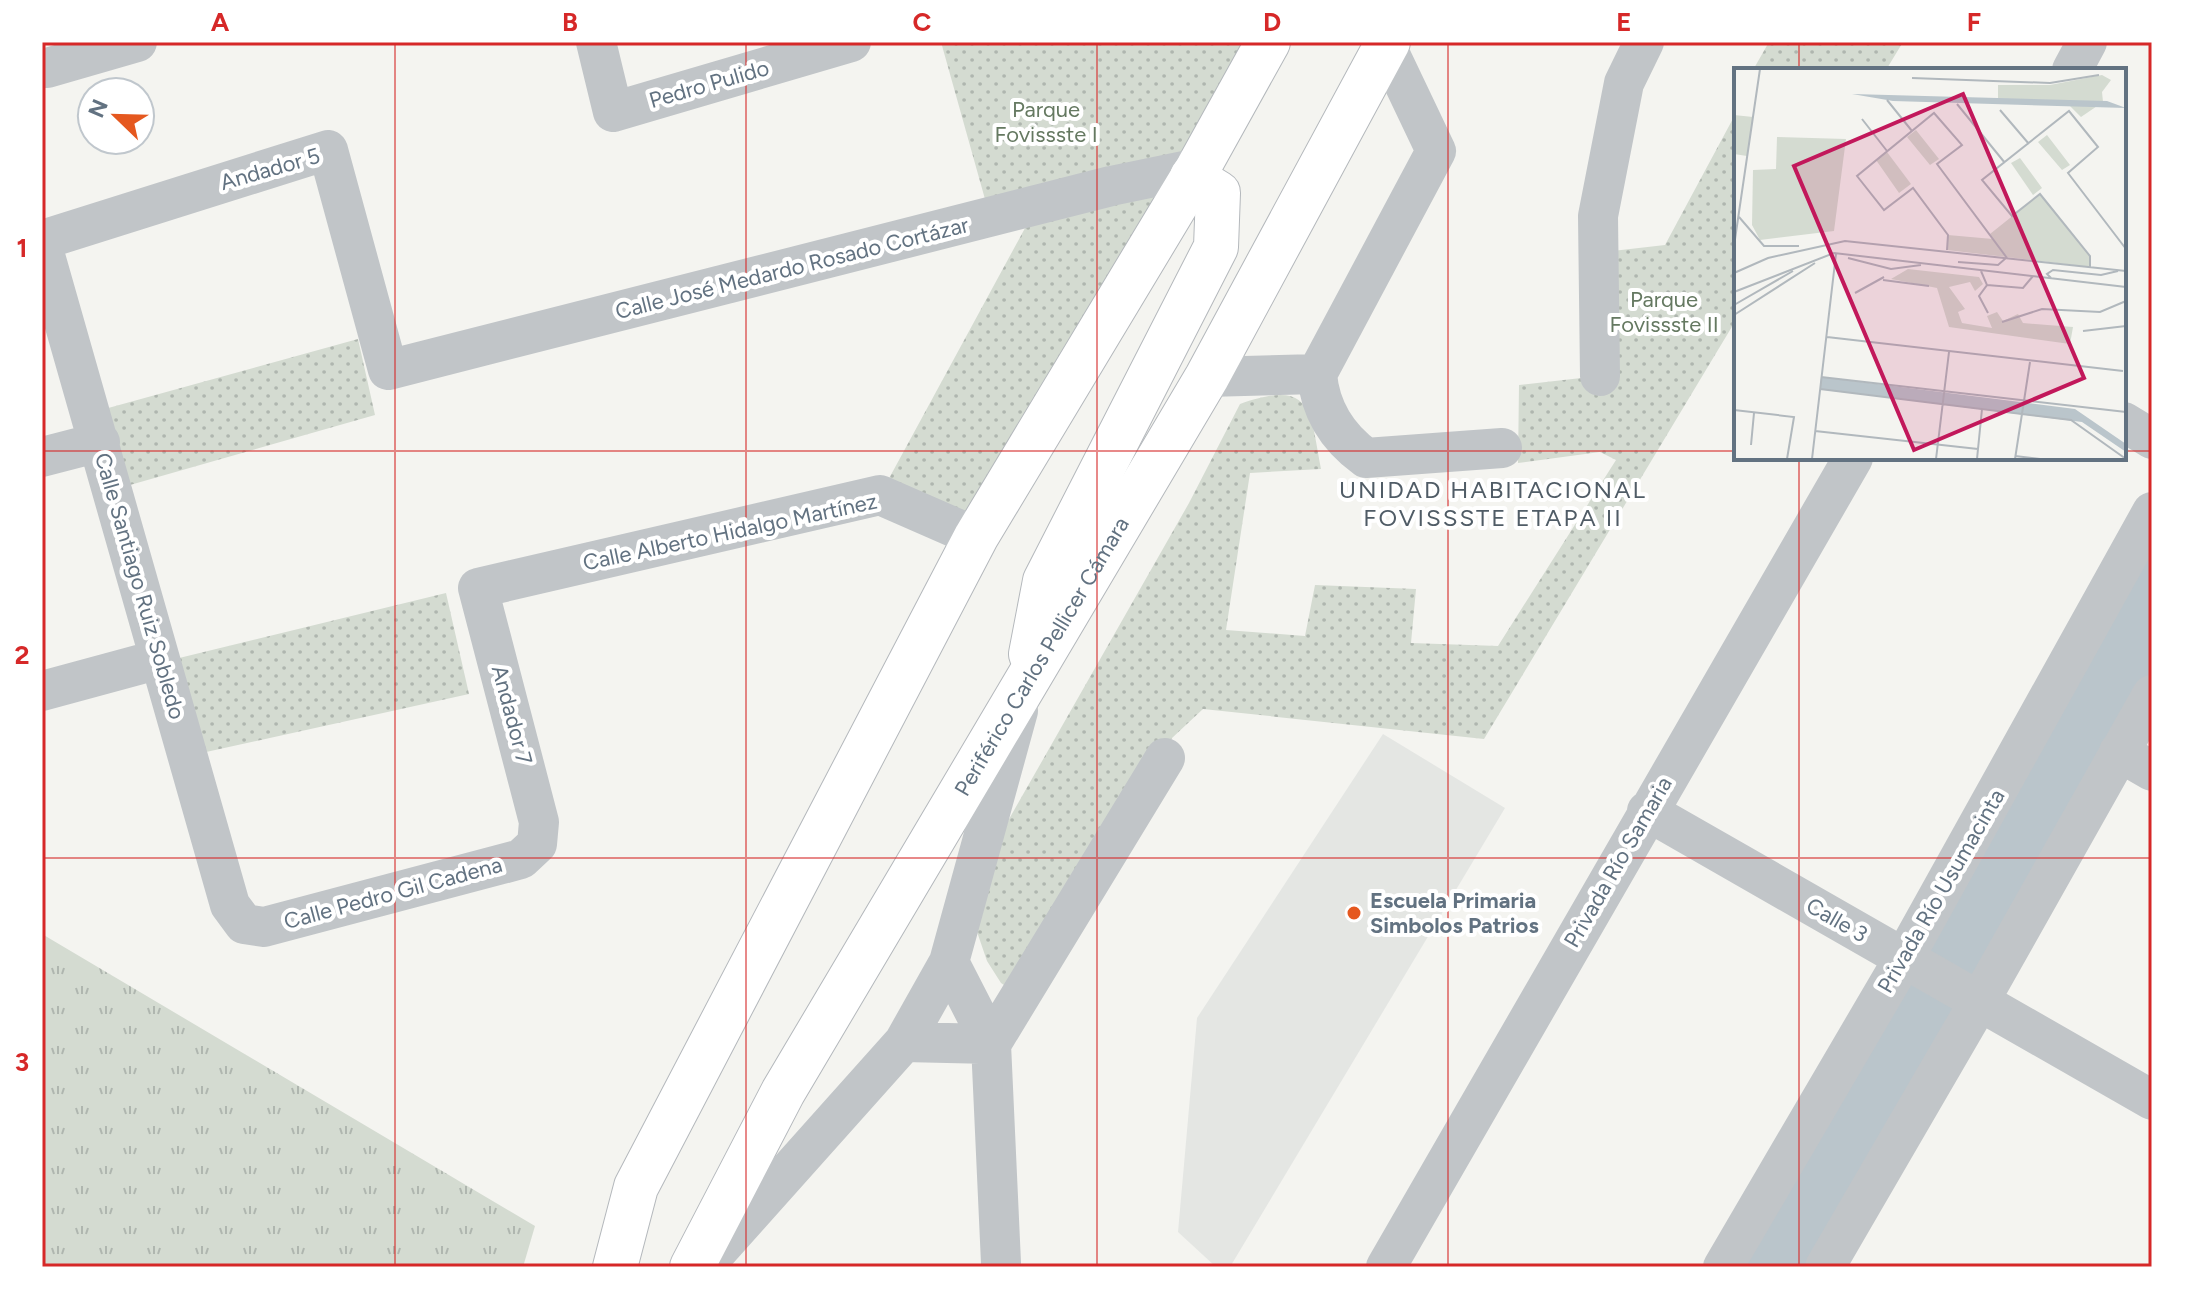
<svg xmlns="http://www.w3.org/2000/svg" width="2194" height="1309" font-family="Figtree,sans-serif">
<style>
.built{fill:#e4e6e3}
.grass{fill:url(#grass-tufts)}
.park{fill:url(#park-dots)}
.water{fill:#bac5cb}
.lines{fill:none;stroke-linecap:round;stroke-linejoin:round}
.primary-casing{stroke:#b4b8bc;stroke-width:46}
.minor{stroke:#c1c5c8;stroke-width:40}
.primary{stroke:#fff;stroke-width:44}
.grid{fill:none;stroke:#d62828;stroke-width:2;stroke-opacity:0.55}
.poi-dot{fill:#e5581f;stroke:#fff;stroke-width:3}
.labels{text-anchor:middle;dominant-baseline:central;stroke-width:8;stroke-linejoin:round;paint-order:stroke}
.street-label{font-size:22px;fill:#627281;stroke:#fff}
.park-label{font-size:22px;fill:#657961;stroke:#fff}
.poi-label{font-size:22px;font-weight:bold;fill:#627281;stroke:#fff;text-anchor:start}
.neighbourhood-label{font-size:24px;letter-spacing:2px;fill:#505c66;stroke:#fff}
.inset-road{fill:none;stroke:#b1b8bd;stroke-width:2}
.view{fill:#c2185b;fill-opacity:0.15;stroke:#c2185b;stroke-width:4}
.inset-edge{fill:none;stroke:#627281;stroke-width:4}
.neatline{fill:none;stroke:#d62828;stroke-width:3}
.grid-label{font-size:26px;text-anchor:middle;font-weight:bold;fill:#d62828}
</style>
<defs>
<pattern id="grass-tufts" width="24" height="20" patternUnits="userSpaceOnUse" patternTransform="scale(2)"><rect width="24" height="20" fill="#d4dbd1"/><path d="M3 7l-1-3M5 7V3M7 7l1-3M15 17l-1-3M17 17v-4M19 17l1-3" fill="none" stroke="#afb6af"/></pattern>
<pattern id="park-dots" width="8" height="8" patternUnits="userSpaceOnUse" patternTransform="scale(2)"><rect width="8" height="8" fill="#d4dbd1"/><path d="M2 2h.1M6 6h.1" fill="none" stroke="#afb6af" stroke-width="1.8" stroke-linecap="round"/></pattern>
</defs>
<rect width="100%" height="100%" fill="#f4f4f0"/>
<path class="built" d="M 1383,734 L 1505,808 L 1230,1267 L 1216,1267 L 1178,1232 L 1197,1018 Z"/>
<path class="grass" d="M 42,934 L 535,1226 L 523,1267 L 42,1267 Z"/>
<path class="park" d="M 941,42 L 1268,42 L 976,537 L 880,495 L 1037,206 L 990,217 Z
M 1769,42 L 1903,42 L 1886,70 L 1753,70 Z
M 1736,113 L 1736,320 L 1484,739 L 1203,709 L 1172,738 L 1117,817 L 1007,987 L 1001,983 L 987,961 L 975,926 L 992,849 L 1189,503 L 1240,404 C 1313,378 1310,411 1321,469 L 1250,473 L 1226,630 L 1305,636 L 1315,585 L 1416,589 L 1411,643 L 1498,646 L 1616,460 L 1600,452 L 1518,463 L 1519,385 L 1599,376 L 1595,253 L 1665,245 Z
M 358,339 L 375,415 L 123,487 L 101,410 Z
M 446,593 L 469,694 L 188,756 L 171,660 Z"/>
<path class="water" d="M 2152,512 L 2152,695 L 1825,1267 L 1723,1267 Z"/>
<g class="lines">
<defs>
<g id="primary">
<path d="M 1031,654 L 1045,581 L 1216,247 L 1218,193 L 1192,177"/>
<path d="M 615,1267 L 636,1187 L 976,537 L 1198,168 L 1268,42"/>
<path id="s1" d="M 692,1267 L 783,1092 L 1207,377 L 1388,42"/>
</g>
</defs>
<use href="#primary" class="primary-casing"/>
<path class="minor" d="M 596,42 L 613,112 L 851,42
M 47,68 L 137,42
M 2072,70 L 2087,42
M 42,240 L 328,150 L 388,370 L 1111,186 L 1198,168
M 42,245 L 230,905 L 244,924 L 264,927 L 521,859 L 537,844 L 539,822 L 478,588 L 880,495 L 976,537
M 1317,374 L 1436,151 L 1386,46
M 1600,376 L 1598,216 L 1624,83 L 1644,42
M 1207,377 L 1317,374 C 1320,410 1337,437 1366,458 L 1502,448
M 2124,422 L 2152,439
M 42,457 L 100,442
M 42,691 L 160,659
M 2119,752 L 2152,771
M 1647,811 L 2152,1100
M 949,962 L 991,1044 L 1001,1263
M 904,1042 L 991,1044
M 991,1044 L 1165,758
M 703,1267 L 904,1042 L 949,962 L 1018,711
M 1386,1267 L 1853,458
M 1723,1267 L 1904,958 L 2152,512
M 1825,1267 L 1979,1002 L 2152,695"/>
<use href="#primary" class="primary"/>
</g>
<path class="grid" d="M 395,42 L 395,1267M 746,42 L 746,1267M 1097,42 L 1097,1267M 1448,42 L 1448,1267M 1799,42 L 1799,70M 42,451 L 1736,451M 2124,451 L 2152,451M 1799,458 L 1799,1267M 42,858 L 2152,858"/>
<circle class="poi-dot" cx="1354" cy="913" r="8"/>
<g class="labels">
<g class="street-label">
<text transform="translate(709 84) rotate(-16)">Pedro Pulido</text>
<text transform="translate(270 169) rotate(-16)">Andador 5</text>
<text transform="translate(792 268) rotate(-14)">Calle José Medardo Rosado Cortázar</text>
<text transform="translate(730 532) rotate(-12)">Calle Alberto Hidalgo Martínez</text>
<text transform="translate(140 586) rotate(74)">Calle Santiago Ruiz Sobledo</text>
<text stroke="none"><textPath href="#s1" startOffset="704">Periférico Carlos Pellicer Cámara</textPath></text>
<text transform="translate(512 715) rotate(75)">Andador 7</text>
<text transform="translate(1618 862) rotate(-60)">Privada Río Samaria</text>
<text transform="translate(1941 891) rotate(-60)">Privada Río Usumacinta</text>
<text transform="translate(393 893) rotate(-15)">Calle Pedro Gil Cadena</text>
<text transform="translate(1837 920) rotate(30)">Calle 3</text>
</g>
<g class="park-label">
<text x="1046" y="109">Parque<tspan x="1046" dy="25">Fovissste I</tspan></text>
<text x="1664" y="299">Parque<tspan x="1664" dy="25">Fovissste II</tspan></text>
</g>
<g class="poi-label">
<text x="1370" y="900">Escuela Primaria<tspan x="1370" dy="25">Simbolos Patrios</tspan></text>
</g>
<g class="neighbourhood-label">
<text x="1493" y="489">UNIDAD HABITACIONAL<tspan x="1493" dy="28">FOVISSSTE ETAPA II</tspan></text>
</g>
</g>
<g transform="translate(1734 68)">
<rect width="392" height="392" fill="#f4f4f0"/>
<path d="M 43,69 L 112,71 L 100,163 L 26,172 L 18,157 L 19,102 L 42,101 Z" fill="#d4dbd1"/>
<path d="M 368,7 L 377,12 L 368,24 L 369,34 L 347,49 L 336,38 L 264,33 L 264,17 L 316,17 ZM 0,47 L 19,49 L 13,88 L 0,86 ZM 182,62 L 205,91 L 196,97 L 173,69 ZM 313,67 L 336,97 L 328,102 L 304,74 ZM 153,84 L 177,116 L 165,125 L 142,92 ZM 286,90 L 308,120 L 299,127 L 277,95 ZM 306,126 L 356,188 L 356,199 L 213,182 L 214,167 L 259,171 L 256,166 ZM 174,201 L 245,209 L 249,216 L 241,223 L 236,214 L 215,219 L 231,241 L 224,244 L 228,255 L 258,260 L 253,248 L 263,244 L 269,253 L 284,246 L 289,255 L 339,259 L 336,276 L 215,259 L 203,220 L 157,211 Z" fill="#d4dbd1"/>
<path d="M 118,26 L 373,33 L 392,40 L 159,33 ZM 87,309 L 341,341 L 392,376 L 392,384 L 348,354 L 86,321 Z" fill="#bac5cb"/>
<path class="inset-road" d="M 178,10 L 316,15 L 365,7M 153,32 L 178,63M 223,36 L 271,95M 266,42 L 295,76M 128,51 L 153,83M 5,149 L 30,178 L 65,178M 0,178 L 26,1M 213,182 L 214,167 L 179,120 L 150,142 L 123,108 L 200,45 L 228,77 L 203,96 L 273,190M 114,190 L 157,201 L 187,197M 224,194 L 264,197 L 272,190M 356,199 L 356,188 L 306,126 L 278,148 L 248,112 L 335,43 L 364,79 L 334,105 L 392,181M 247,203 L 253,217 L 245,228 L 254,245M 0,205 L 34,190 L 111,173 L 392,203M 317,210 L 313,206 L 319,202 L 367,207 L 384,203M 149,212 L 195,218M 253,217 L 289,220 L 299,208M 0,224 L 100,185 L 392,219M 121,225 L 150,209M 0,237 L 59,203M 0,247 L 81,195M 268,254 L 308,241 L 366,244 L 392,233M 349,263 L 392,258M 93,269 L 389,303M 87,309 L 392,344M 86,321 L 337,352 L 392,391M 0,342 L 60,349 L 53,391M 81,363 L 244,381M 17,377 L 20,345M 281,388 L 306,391M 78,391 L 102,186M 202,391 L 215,284M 243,391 L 248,341M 281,391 L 296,294"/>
<path class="view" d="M 229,26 L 350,310 L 180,382 L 60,98 Z"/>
<rect width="392" height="392" class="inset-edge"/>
</g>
<rect width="2194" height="1309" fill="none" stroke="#ffffff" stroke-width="88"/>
<g transform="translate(116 116) rotate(293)"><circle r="38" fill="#ffffff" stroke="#c0c7cd" stroke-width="2"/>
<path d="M0-6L14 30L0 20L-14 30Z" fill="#e5581f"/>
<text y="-12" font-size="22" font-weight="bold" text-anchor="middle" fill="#627281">N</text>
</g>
<rect x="44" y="44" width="2106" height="1221" class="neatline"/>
<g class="grid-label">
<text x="220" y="31">A</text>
<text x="570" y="31">B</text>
<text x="922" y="31">C</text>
<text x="1272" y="31">D</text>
<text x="1624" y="31">E</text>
<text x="1974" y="31">F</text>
<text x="22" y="257">1</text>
<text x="22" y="664">2</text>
<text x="22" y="1071">3</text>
</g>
</svg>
